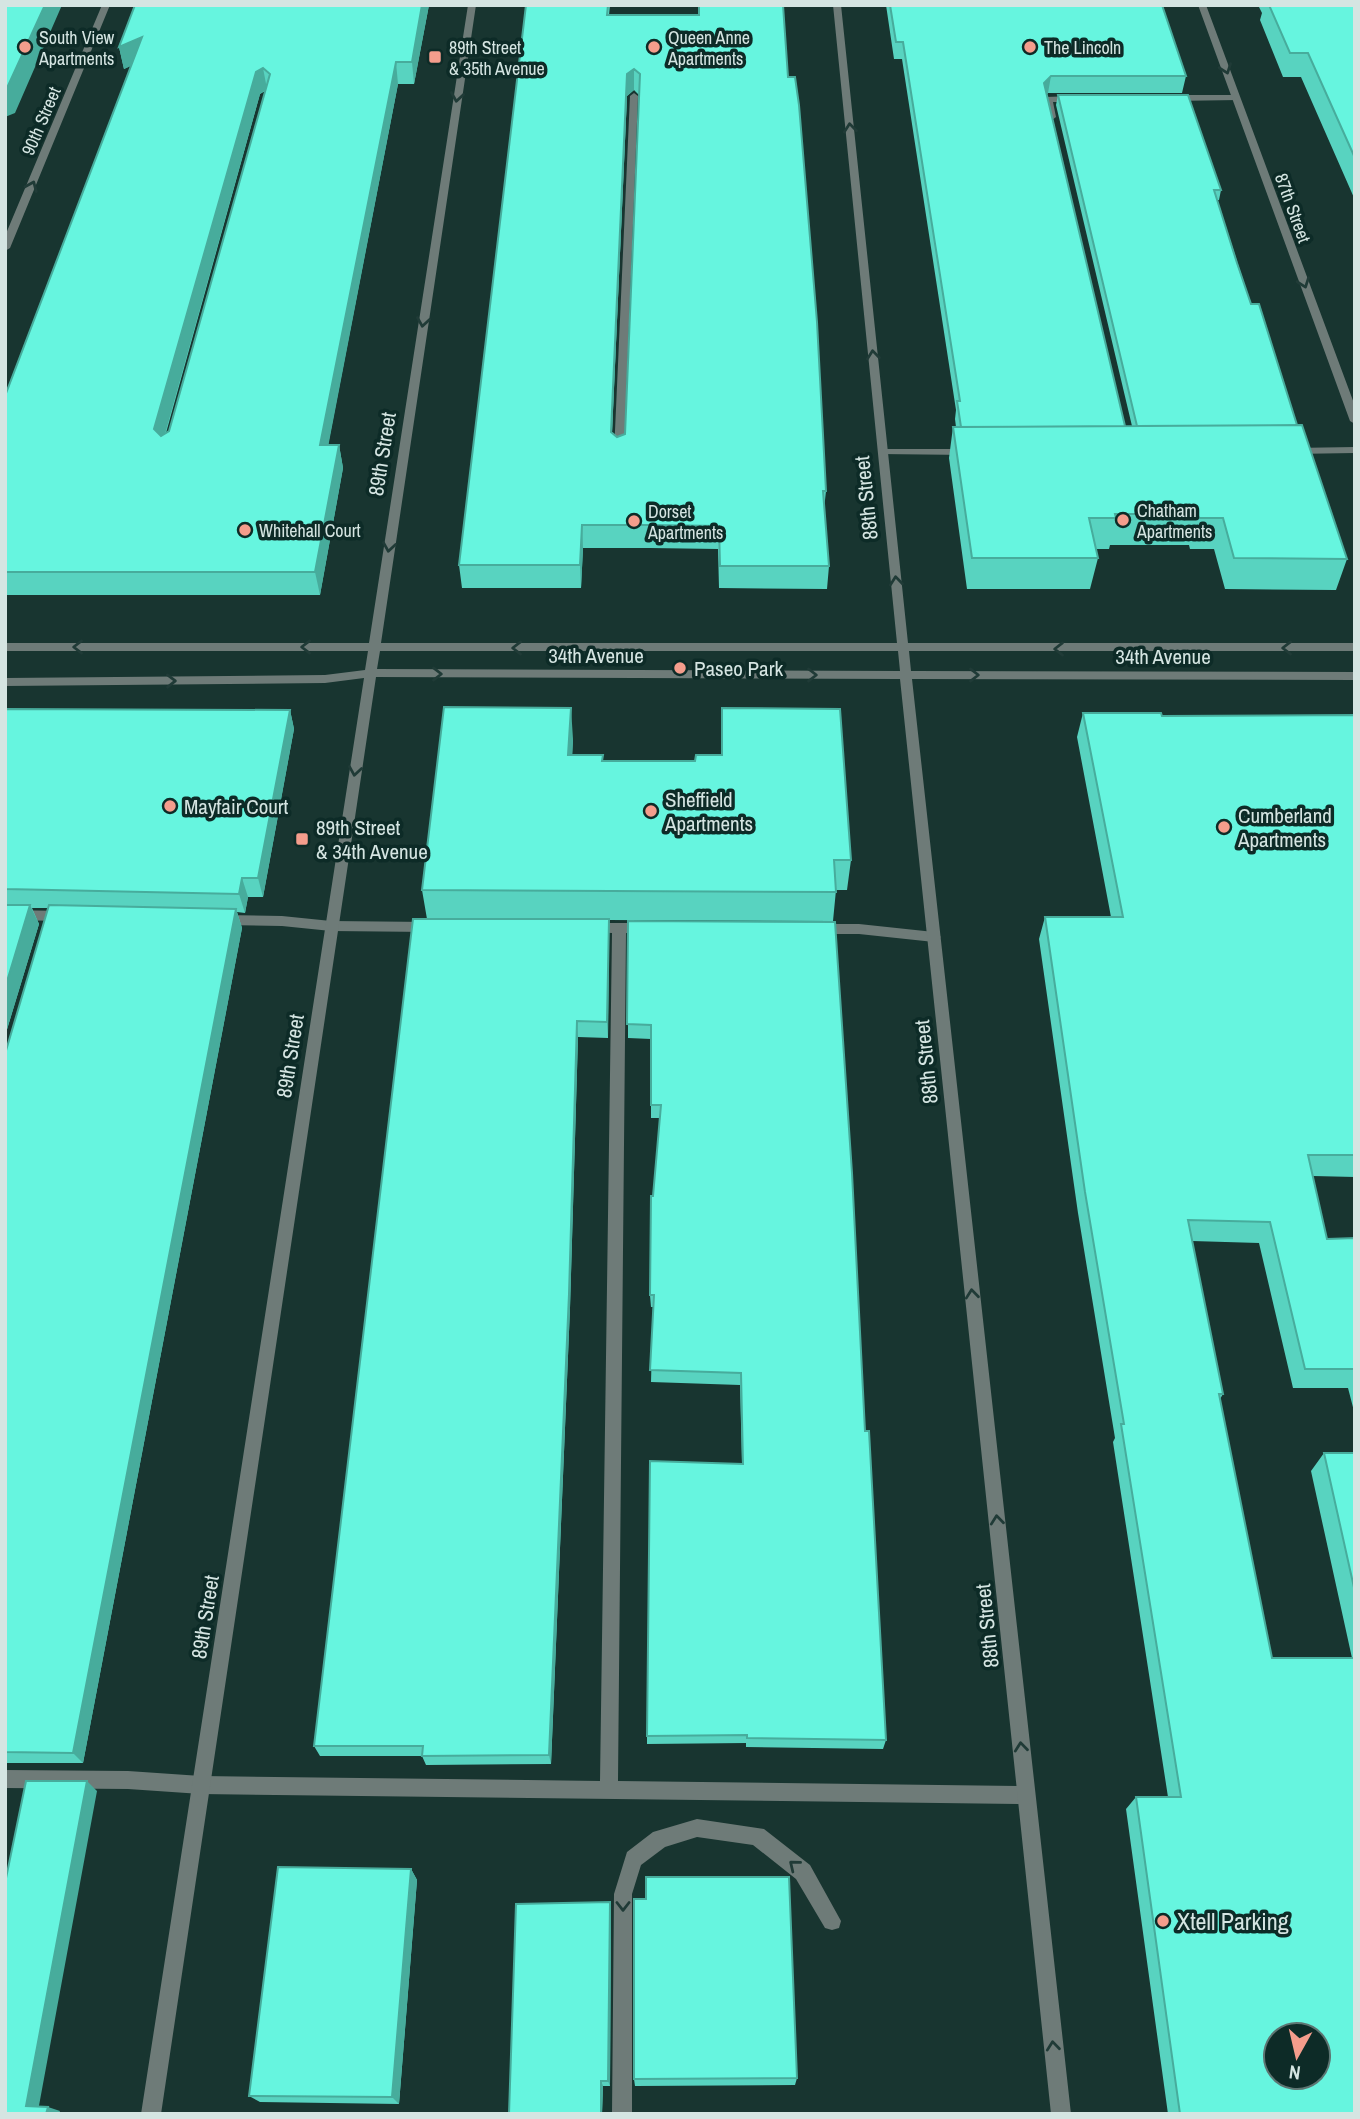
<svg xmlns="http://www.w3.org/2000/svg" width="1360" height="2119" font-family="'Archivo Narrow',sans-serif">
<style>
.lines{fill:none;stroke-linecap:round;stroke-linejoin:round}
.lane{fill:#6e7b78;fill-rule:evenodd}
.street{fill:#6e7b78;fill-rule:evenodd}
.wall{fill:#58d3c0;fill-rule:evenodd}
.shaded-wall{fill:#47ac9c}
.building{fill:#66f5df;stroke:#47ac9c;stroke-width:2;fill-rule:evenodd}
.oneway{stroke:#203b37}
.poi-dot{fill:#f49d8c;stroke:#0d2b27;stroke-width:2.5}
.labels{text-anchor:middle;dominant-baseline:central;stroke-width:7;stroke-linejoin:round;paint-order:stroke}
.far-poi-label{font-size:18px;fill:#d5e5e2;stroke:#0d2b27;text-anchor:start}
.far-street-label{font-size:18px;fill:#d5e5e2;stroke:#0d2b27}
.street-label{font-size:21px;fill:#d5e5e2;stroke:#0d2b27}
.poi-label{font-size:21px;fill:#d5e5e2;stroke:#0d2b27;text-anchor:start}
.near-poi-label{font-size:24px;fill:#d5e5e2;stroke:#0d2b27;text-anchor:start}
</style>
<rect width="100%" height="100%" fill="#183530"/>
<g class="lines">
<path class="lane" d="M 634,93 L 638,96 L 624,453 L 619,456 L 614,453 L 630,96 Z
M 1236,95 L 1239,96 L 1239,100 L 1172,101 L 1168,98 L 1172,95 Z
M 1045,97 L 1075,96 L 1079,99 L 1075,102 L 1053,102 L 1056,117 L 1052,120 L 1048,117 Z
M 1355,447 L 1355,453 L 1293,454 L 1288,451 L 1293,448 Z
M 883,449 L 968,449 L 973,452 L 968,455 L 879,454 L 879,450 Z
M 5,910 L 65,911 L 72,916 L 65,921 L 5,920 Z
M 222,915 L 282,916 L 331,921 L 429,922 L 436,927 L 429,932 L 331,931 L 282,926 L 222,925 L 215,920 Z
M 592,923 L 646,923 L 653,928 L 646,933 L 626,933 L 618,1781 L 1026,1786 L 1032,1789 L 1035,1795 L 1032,1801 L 1026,1804 L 201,1794 L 128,1789 L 5,1788 L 5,1770 L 128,1771 L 201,1776 L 600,1781 L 612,933 L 587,932 L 585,928 L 587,924 Z
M 816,924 L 859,924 L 934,932 L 941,937 L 934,942 L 859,934 L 816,934 L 809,929 Z
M 697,1819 L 764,1829 L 810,1865 L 841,1921 L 839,1928 L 832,1930 L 825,1928 L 796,1879 L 753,1845 L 697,1837 L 665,1847 L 641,1865 L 632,1894 L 632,2114 L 612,2114 L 614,1894 L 627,1852 L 653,1832 Z"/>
<path class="street" d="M 102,5 L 110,5 L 10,248 L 5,251 L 5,236 Z
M 468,5 L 476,5 L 381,643 L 897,643 L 833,5 L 841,5 L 908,643 L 1355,643 L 1355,651 L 909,651 L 911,671 L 1355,672 L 1355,680 L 912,679 L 1071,2114 L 1051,2114 L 900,679 L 376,677 L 161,2114 L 141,2114 L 364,678 L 325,683 L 5,686 L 5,678 L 325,675 L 365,670 L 368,651 L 5,651 L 5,643 L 369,643 ZM 380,651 L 898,651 L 900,671 L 377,669 Z
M 1198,5 L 1206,5 L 1355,406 L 1355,424 L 1350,421 Z"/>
</g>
<path class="wall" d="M 135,5 L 429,5 L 414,84 L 398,84 L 328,445 L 339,445 L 343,468 L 320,595 L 5,595 L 5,396 L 132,65 L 124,69 L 119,47 ZM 265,91 L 169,431 L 166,433 L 260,94 Z
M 526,5 L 610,5 L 609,15 L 788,77 L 826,491 L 824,509 L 829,566 L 827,589 L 719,588 L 718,549 L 650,548 L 583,548 L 581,588 L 462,588 L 459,565 ZM 634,90 L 639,95 L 625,434 L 617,437 L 612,434 L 627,96 Z
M 886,5 L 1162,5 L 1186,76 L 1182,93 L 1048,93 L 1047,94 L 1125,426 L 1132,426 L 1056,105 L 1058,95 L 1221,190 L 1219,200 L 1217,200 L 1251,304 L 1347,559 L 1336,590 L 1225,589 L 1214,549 L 1190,549 L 1189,545 L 1110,545 L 1109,549 L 1096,549 L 1098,558 L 1090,589 L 967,589 L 949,458 L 953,427 L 956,427 L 955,419 L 956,410 L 902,59 L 894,59 Z
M 1258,5 L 1355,5 L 1355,200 L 1301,77 L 1283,77 L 1260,20 L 1262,13 Z
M 722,708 L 851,860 L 847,890 L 836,890 L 833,921 L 609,920 L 608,1038 L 578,1037 L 570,1308 L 551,1764 L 426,1765 L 422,1756 L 320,1756 L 314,1746 L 427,919 L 422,890 L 573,739 L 572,755 L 603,761 L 695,761 L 721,755 Z
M 5,709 L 290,710 L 294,729 L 263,897 L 248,897 L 245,913 L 237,912 L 242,928 L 83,1763 L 5,1763 L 5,1054 L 48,908 L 32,908 L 39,924 L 5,1036 Z
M 1083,713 L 1162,716 L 1355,715 L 1355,1177 L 1313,1176 L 1327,1239 L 1355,1238 L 1355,1415 L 1348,1388 L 1293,1388 L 1259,1243 L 1192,1241 L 1223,1394 L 1220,1399 L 1272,1658 L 1352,1658 L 1311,1471 L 1324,1453 L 1355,1453 L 1355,2114 L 1168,2114 L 1126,1809 L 1136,1797 L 1168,1797 L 1113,1442 L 1115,1438 L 1078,1213 L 1039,939 L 1045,917 L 1111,917 L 1077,737 Z
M 628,921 L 865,1431 L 886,1740 L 883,1749 L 746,1747 L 746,1743 L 647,1744 L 647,1736 L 742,1464 L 740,1385 L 651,1382 L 653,1307 L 651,1307 L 650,1295 L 660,1118 L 651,1118 L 651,1039 L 628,1038 Z
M 411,1869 L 417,1880 L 399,2104 L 260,2102 L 249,2096 Z
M 611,1910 L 610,2086 L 603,2086 L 602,2114 L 509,2114 Z
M 797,2078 L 795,2085 L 635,2086 L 634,2079 Z"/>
<path class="shaded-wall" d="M 45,5 L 62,5 L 15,113 L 5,117 L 5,89 Z
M 422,5 L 429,5 L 414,84 L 412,62 Z
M 142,37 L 147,59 L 124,69 L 119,47 Z
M 396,62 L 398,84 L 324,468 L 320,445 Z
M 263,68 L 267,89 L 260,94 L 160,452 L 154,429 L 256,72 Z
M 634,69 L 634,90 L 627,96 L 611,455 L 611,432 L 627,74 Z
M 1051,76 L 1048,93 L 1041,100 L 1044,83 Z
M 339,445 L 343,468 L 320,595 L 315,572 Z
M 582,525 L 583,548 L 581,588 L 580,565 Z
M 571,708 L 573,739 L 571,785 L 568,755 Z
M 290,710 L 294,729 L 263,897 L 258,878 Z
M 242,878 L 248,897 L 245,913 L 239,894 Z
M 30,905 L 39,924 L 5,1036 L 5,988 Z
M 236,909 L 242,928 L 83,1763 L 73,1753 Z
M 609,919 L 609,936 L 608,1038 L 607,1022 Z
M 577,1021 L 578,1037 L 570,1308 L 551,1764 L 549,1755 Z
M 87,1781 L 97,1791 L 38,2111 L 26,2106 Z
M 411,1869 L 417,1880 L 399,2104 L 392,2097 Z
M 610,1902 L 611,1910 L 610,2086 L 608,2081 Z
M 601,2081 L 603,2086 L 602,2114 L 601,2114 Z
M 48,2107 L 60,2111 L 59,2114 L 46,2114 Z"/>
<path class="building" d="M 5,5 L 45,5 L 7,88 L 5,89 Z
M 135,5 L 422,5 L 412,62 L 396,62 L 320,445 L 339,445 L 315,572 L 5,572 L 5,396 L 142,37 L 119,47 ZM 263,68 L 270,74 L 169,431 L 161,436 L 154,429 L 256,72 Z
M 526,5 L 608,5 L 607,15 L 699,15 L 699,5 L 783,5 L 788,77 L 795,77 L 799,105 L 817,322 L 826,491 L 823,491 L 829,566 L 720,566 L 719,526 L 650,525 L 582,525 L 580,565 L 459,565 ZM 634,69 L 640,74 L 625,434 L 617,437 L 611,432 L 627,74 Z
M 890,5 L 1162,5 L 1186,76 L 1051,76 L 1044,83 L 1125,426 L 961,427 L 957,401 L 960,401 L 903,42 L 896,42 Z
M 1269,5 L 1355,5 L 1355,158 L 1308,53 L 1290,53 Z
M 1058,95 L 1188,95 L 1221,190 L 1214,190 L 1237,263 L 1251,304 L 1259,304 L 1297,425 L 1137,426 Z
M 1302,425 L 1347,559 L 1234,558 L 1223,518 L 1199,518 L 1197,514 L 1115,514 L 1116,518 L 1089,518 L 1098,558 L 972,558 L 953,427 Z
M 444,707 L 571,708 L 568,755 L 603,755 L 602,761 L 695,761 L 696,755 L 722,755 L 722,708 L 840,709 L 851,860 L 834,860 L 836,892 L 422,890 Z
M 5,709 L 290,710 L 258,878 L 242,878 L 239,894 L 5,889 Z
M 1083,713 L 1161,713 L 1162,716 L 1355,715 L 1355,1155 L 1308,1155 L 1327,1239 L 1355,1238 L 1355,1369 L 1305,1369 L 1270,1222 L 1188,1220 L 1223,1394 L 1219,1394 L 1272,1658 L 1355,1658 L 1355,2114 L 1180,2114 L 1136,1797 L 1181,1797 L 1121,1424 L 1124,1424 L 1085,1192 L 1045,917 L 1123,917 ZM 1276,2035 L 1318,2035 L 1318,2077 L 1276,2077 Z
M 5,905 L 30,905 L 5,988 Z
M 49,905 L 236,909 L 73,1753 L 5,1752 L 5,1054 Z
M 413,919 L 609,919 L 607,1022 L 577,1021 L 569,1294 L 549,1755 L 422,1756 L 423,1746 L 314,1746 Z
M 628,921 L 835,922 L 852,1173 L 865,1431 L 869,1431 L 886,1740 L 747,1738 L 747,1735 L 647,1736 L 650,1461 L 743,1464 L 741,1373 L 650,1370 L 654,1295 L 650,1295 L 651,1196 L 653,1196 L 661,1105 L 651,1105 L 651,1025 L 627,1024 Z
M 1324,1453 L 1355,1453 L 1355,1592 Z
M 26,1781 L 87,1781 L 26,2106 L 48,2107 L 46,2114 L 5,2114 L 5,1883 Z
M 278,1867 L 411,1869 L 392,2097 L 249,2096 Z
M 646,1877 L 789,1877 L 797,2078 L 634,2079 L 634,1899 L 646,1899 Z
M 610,1902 L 608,2081 L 601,2081 L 601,2114 L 509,2114 L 516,1904 Z"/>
<defs><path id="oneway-chevron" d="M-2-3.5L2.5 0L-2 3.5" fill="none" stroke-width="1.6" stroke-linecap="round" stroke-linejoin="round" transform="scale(1.75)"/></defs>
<g class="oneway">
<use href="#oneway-chevron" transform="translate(1226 69) rotate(70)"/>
<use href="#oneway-chevron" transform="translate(457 97) rotate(99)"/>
<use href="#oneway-chevron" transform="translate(850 128) rotate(-96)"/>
<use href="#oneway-chevron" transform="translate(32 186) rotate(-67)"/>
<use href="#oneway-chevron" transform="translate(1304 283) rotate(70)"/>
<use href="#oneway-chevron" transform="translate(423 322) rotate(99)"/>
<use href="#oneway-chevron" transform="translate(873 355) rotate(-96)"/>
<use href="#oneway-chevron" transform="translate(389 547) rotate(99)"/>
<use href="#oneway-chevron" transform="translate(896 581) rotate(-96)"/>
<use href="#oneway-chevron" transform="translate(78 647) rotate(-180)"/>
<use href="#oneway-chevron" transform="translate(306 647) rotate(-180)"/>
<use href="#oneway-chevron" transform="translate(517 648) rotate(-180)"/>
<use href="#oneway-chevron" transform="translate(1287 648) rotate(180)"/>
<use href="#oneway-chevron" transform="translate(1059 649) rotate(180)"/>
<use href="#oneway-chevron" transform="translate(437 674)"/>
<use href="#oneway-chevron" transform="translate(812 675)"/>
<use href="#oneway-chevron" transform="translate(974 675)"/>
<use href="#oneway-chevron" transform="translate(171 681) rotate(-1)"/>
<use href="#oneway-chevron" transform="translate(355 771) rotate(99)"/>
<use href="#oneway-chevron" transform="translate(972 1294) rotate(-96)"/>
<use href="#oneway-chevron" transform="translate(997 1520) rotate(-96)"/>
<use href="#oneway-chevron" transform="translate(1021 1747) rotate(-96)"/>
<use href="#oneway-chevron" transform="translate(794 1865) rotate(-141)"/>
<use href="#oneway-chevron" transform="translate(623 1906) rotate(90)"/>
<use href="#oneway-chevron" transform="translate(1053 2046) rotate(-96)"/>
</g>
<g class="poi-dot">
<circle cx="25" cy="47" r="7"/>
<circle cx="654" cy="47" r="7"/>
<circle cx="1030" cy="47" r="7"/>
<rect x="428" y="50" width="14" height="14" rx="3.5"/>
<circle cx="1123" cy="520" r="7"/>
<circle cx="634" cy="521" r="7"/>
<circle cx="245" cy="530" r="7"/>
<circle cx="680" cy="668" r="7"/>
<circle cx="170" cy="806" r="7"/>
<circle cx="651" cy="811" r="7"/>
<circle cx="1224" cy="827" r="7"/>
<rect x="295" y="832" width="14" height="14" rx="3.5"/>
<circle cx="1163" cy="1921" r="7"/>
</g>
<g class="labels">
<g class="far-poi-label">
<text x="39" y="37">South View<tspan x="39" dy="21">Apartments</tspan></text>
<text x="668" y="37">Queen Anne<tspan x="668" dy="21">Apartments</tspan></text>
<text x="449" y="47">89th Street<tspan x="449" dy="21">&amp; 35th Avenue</tspan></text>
<text x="1044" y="47">The Lincoln</text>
<text x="1137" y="510">Chatham<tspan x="1137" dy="21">Apartments</tspan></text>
<text x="648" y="511">Dorset<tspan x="648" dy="21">Apartments</tspan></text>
<text x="259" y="530">Whitehall Court</text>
</g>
<g class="far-street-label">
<text transform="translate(41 121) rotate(-67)">90th Street</text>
<text transform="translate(1293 208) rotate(70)">87th Street</text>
</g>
<g class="street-label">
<text transform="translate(382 454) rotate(-81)">89th Street</text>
<text transform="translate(866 498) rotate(-96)">88th Street</text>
<text x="596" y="655">34th Avenue</text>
<text x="1163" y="656">34th Avenue</text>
<text transform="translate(290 1056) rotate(-81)">89th Street</text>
<text transform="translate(926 1062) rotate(-96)">88th Street</text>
<text transform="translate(205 1617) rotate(-81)">89th Street</text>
<text transform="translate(987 1626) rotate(-96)">88th Street</text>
</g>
<g class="poi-label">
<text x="694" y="668">Paseo Park</text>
<text x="665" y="799">Sheffield<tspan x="665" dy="24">Apartments</tspan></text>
<text x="184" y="806">Mayfair Court</text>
<text x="1238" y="815">Cumberland<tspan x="1238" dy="24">Apartments</tspan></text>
<text x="316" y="827">89th Street<tspan x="316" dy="24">&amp; 34th Avenue</tspan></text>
</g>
<g class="near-poi-label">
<text x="1177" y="1921">Xtell Parking</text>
</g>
</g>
<rect width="1360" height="2119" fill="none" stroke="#d5e5e2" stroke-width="14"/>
<g transform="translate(1297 2056) rotate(188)"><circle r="33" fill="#0d2b27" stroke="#5d7572" stroke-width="2"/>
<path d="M0-5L12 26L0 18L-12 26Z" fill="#f49d8c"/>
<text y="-10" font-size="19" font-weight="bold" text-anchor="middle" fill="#d5e5e2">N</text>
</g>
</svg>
